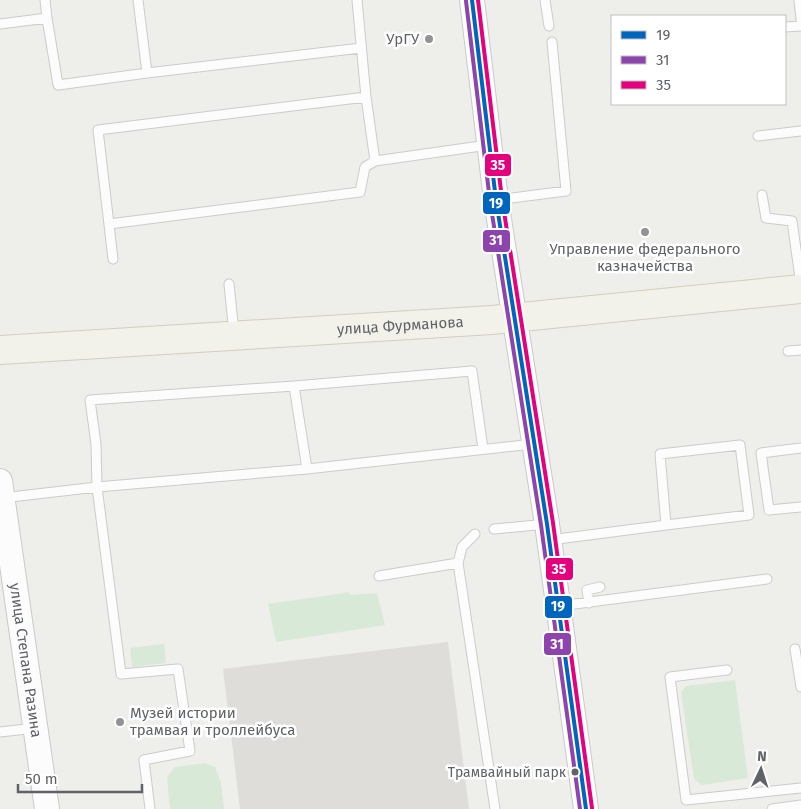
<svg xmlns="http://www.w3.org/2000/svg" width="801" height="809" font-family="'Fira Sans',sans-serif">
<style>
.education{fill:#deddd9}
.green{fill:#d9e9d8}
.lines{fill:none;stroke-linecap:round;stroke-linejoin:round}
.lane-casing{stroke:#cbcccb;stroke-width:11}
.secondary-casing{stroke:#cacaca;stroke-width:26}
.primary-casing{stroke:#d4ceba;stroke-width:30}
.lane{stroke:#fcfcfc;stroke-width:9}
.secondary{stroke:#fcfcfc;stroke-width:24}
.primary{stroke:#f2f1ea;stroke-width:28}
.bus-1-casing{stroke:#fff;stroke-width:8}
.bus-2-casing{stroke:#fff;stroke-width:8}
.bus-3-casing{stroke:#fff;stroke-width:8}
.bus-1{stroke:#0065bd;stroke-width:4}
.bus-2{stroke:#8e44ad;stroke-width:4}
.bus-3{stroke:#e5007d;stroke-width:4}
.poi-dot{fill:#919395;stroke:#fff;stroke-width:2}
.bus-dot{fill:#5f6267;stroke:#fff;stroke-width:2}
.labels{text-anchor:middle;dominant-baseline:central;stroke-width:5;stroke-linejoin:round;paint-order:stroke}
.bus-label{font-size:14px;fill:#5f6267;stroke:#fff;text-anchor:end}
.poi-label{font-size:15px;fill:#5f6267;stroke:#fff;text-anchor:end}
.street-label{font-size:15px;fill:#5f6267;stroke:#fff}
.line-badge{stroke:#fff;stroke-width:2}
.badge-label{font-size:14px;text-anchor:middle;font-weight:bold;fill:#fff}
</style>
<rect width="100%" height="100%" fill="#eeeeea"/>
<path class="education" d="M 448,642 L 469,809 L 240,809 L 223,669 Z"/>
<path class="green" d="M 345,591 L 351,595 L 377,593 L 385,625 L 276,642 L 268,604 L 345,593 Z
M 164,644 L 166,663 L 132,667 L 130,648 Z
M 735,680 L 748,778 L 702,785 L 694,779 L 681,692 L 686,686 Z
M 205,763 L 215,767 L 221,783 L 224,809 L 170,809 L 167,777 L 175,767 Z"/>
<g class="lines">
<defs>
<path id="lane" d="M 138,0 L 147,73 L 361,48
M 357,0 L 366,97 L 375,161
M 545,0 L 549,26
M 799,0 L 801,19
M 47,18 L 58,85 L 147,73
M 0,24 L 47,18 L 45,0
M 785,27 L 801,26
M 758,136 L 801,131
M 762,195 L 766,218 L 792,221 L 801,285
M 496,200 L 566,191 L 552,42
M 109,224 L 360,192 L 365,167 L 375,161 L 488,145
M 113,259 L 98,130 L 366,97
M 229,284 L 234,333
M 788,351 L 801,350
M 294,386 L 307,469 L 97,487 L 96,444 L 90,400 Z
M 294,386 L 472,371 L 483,449
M 801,448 L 761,453 L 769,510 L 801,507
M 307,469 L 533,444
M 2,498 L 97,487 L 121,674 L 178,669 L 190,751 L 144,760 L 150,809
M 494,529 L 547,524
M 550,540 L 666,525 L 660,454 L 740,445 L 749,515 L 666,525
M 458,563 L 462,547 L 475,534
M 379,576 L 458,563 L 495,809
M 589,603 L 587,590 L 600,587
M 559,606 L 767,579
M 795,649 L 801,687
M 727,670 L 670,677 L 686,800 L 801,788
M 0,732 L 35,728
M 772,809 L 801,805"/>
<g id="secondary">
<path d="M 472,0 L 496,200 L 547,524 L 586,809"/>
<path id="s1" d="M 0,481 L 47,809"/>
</g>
<g id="primary">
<path id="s2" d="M 0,350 L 492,320 L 801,289"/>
</g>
</defs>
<use href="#lane" class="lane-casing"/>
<use href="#secondary" class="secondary-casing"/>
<use href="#primary" class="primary-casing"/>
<use href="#lane" class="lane"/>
<use href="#secondary" class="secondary"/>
<use href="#primary" class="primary"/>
<defs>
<path id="bus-1" d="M 472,0 L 496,200 L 547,524 L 586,809"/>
<path id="bus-2" d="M 466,1 L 490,201 L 541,525 L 580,809"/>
<path id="bus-3" d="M 478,0 L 502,199 L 553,523 L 592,808"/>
</defs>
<use href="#bus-1" class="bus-1-casing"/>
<use href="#bus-2" class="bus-2-casing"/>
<use href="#bus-3" class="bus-3-casing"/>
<use href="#bus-1" class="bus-1"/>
<use href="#bus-2" class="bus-2"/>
<use href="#bus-3" class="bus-3"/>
</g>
<g class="poi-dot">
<circle cx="429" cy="39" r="5"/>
<circle cx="645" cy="232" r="5"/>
<circle cx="120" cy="722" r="5"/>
</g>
<circle class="bus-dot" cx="575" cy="772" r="4.5"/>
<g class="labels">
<g class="bus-label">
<text x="566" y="772">Трамвайный парк</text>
</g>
<g class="poi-label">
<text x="419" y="39">УрГУ</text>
<text x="645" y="249" text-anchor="middle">Управление федерального<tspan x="645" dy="17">казначейства</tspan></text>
<text x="130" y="713" text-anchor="start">Музей истории<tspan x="130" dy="17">трамвая и троллейбуса</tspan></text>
</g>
<g class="street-label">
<text stroke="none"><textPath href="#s2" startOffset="401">улица Фурманова</textPath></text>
<text stroke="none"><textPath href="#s1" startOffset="181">улица Степана Разина</textPath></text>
</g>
</g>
<g class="line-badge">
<rect x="484" y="153" width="28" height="24" rx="5" fill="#e5007d"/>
<rect x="482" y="191" width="29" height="24" rx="5" fill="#0065bd"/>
<rect x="482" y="229" width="29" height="24" rx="5" fill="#8e44ad"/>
<rect x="545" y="557" width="29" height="24" rx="5" fill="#e5007d"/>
<rect x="544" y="595" width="29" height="24" rx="5" fill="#0065bd"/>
<rect x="543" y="632" width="29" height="24" rx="5" fill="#8e44ad"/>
</g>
<g class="badge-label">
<text x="498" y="170">35</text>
<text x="496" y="208">19</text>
<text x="496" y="245">31</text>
<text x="559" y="574">35</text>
<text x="558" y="611">19</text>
<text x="557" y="649">31</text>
</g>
<rect x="611" y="15" width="175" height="90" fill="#ffffff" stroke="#bfc0c2"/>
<rect x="621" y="31" width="25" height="8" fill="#0065bd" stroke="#bfc0c2"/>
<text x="656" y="40" font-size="15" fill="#5f6267">19</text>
<rect x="621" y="56" width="25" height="8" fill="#8e44ad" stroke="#bfc0c2"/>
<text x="656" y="65" font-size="15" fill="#5f6267">31</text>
<rect x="621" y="81" width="25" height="8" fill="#e5007d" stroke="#bfc0c2"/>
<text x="656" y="90" font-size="15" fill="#5f6267">35</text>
<g transform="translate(761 769) rotate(4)" stroke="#ffffff" stroke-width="4" paint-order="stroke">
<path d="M0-4L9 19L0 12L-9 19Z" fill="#5f6267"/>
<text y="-8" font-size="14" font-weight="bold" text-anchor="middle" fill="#5f6267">N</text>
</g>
<path d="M18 784v8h124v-8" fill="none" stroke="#5f6267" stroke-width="2.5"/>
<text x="25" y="784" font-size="15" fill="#5f6267" stroke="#ffffff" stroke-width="4" paint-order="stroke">50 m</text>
</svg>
